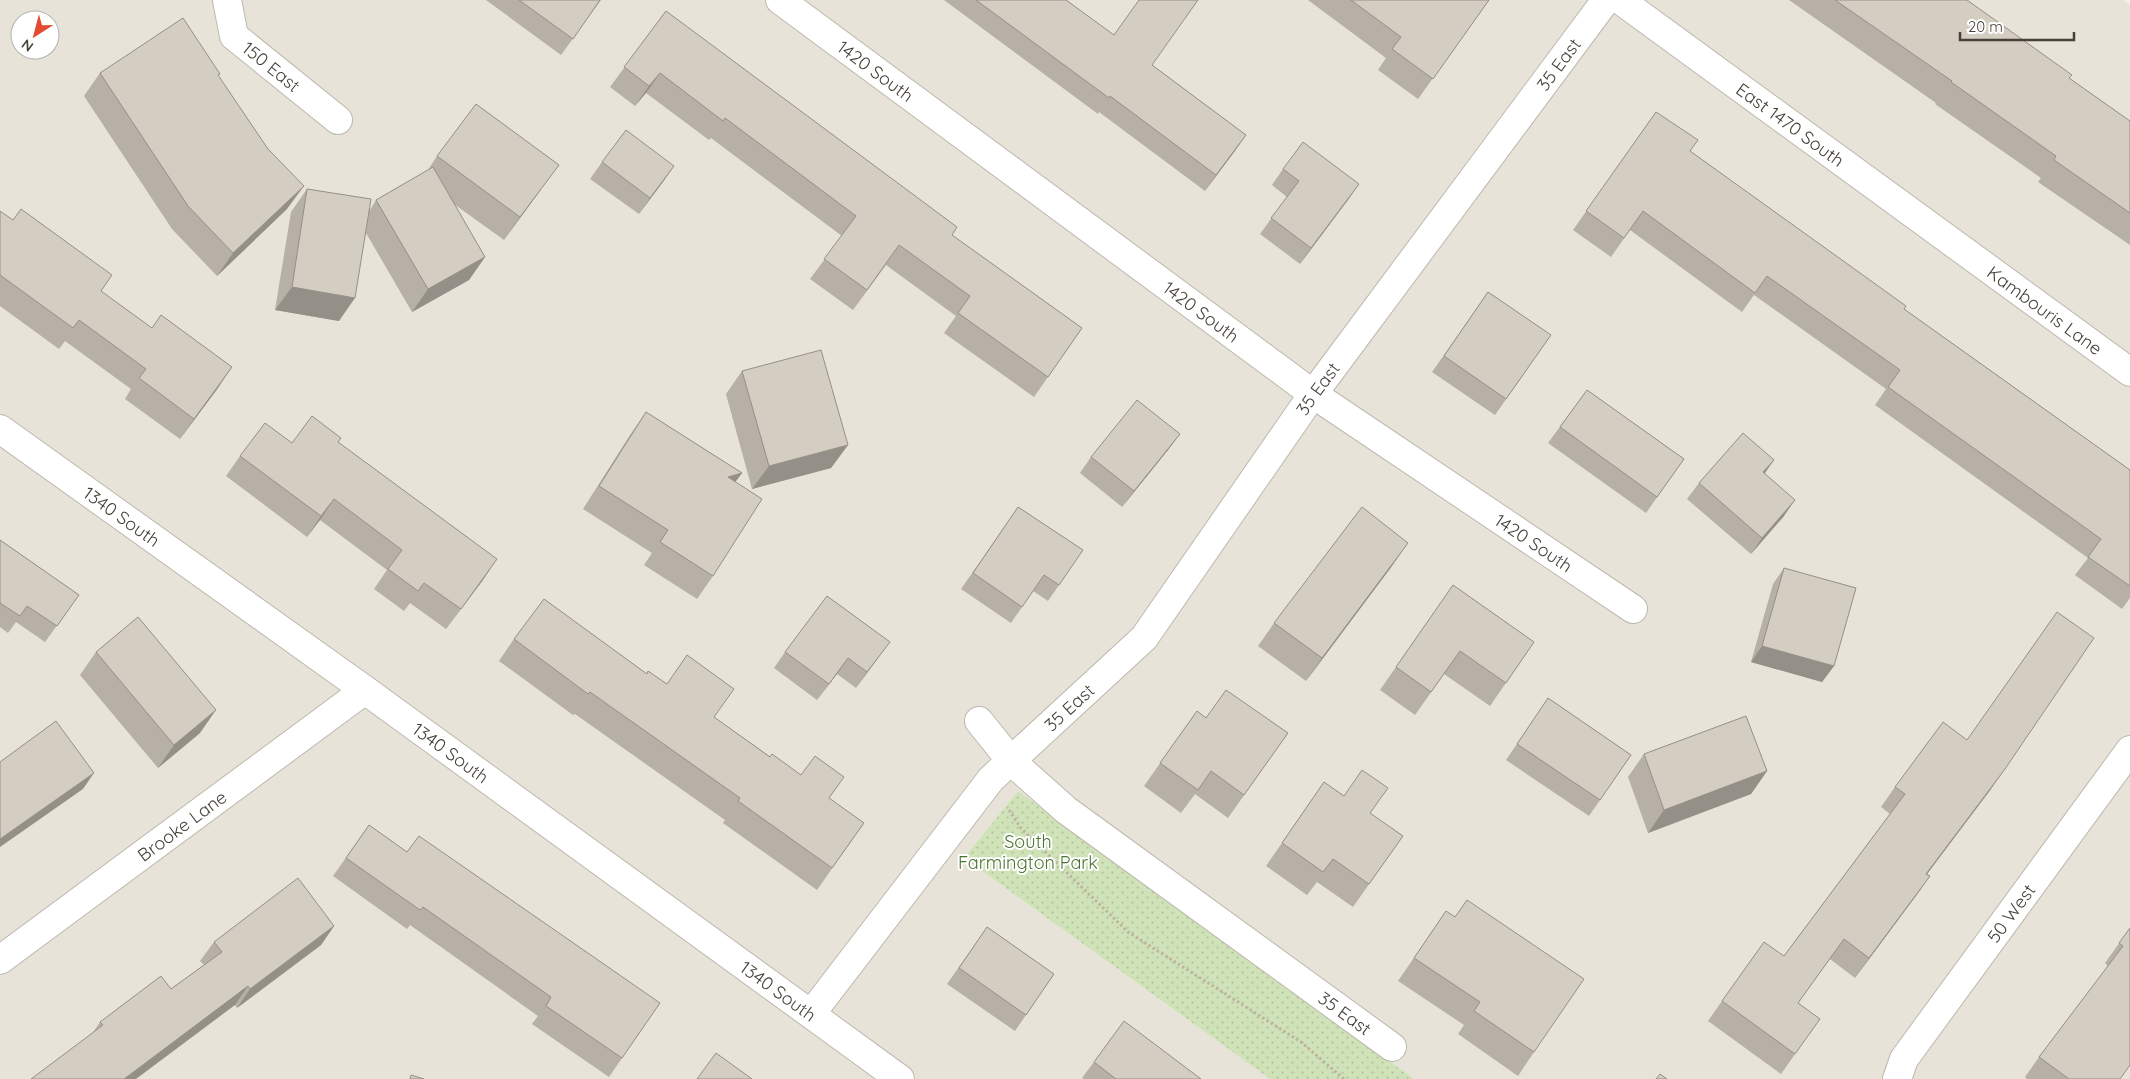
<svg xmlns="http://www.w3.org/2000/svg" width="2130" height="1079" font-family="Quicksand,sans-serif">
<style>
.residential{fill:#e7e3d9;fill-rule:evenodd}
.park{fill:url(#park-dots)}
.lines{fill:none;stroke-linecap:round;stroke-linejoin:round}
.minor-casing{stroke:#beb8ae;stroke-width:30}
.path{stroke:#beb4a1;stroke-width:3;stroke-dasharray:2.5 2.5;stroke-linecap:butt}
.minor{stroke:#fff;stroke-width:28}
.wall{fill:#b6b0a6}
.shaded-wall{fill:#949087}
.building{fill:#d4cdc1;stroke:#949087}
.labels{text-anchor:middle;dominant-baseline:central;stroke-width:4;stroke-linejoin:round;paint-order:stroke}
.street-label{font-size:18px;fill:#474239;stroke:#fff}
.park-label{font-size:18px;fill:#4b7332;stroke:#fff}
</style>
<defs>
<pattern id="park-dots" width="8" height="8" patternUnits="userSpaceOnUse" patternTransform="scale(1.25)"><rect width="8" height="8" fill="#d0e3b8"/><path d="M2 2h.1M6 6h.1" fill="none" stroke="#b4c49f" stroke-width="1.8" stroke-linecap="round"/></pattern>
</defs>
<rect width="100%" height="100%" fill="#f4f1eb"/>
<path class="residential" d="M 0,0 L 2123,0 L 2130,5 L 2130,1079 L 1414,1079 L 1018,791 L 964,858 L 1270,1079 L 0,1079 ZM 20,20 L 50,20 L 50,50 L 20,50 Z"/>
<path class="park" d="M 1018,791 L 1414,1079 L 1270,1079 L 964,858 Z"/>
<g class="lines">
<defs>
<g id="minor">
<path id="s1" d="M 227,0 L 234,36 L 338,120"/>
<path id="s2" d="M 780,0 L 1313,394 L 1633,609"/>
<path id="s3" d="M 1620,0 L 2130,372"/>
<path id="s4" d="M 0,429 L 365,690 L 900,1079"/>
<path id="s5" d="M 979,721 L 1011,761 L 1066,810 L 1392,1047"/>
<path id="s6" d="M 0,960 L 365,690"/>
<path id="s7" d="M 811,1014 L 991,779 L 1144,638 L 1313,394 L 1606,0"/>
<path id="s8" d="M 1897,1079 L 1904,1059 L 2130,750"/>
</g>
</defs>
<use href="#minor" class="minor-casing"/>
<path class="path" d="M 1009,810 L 1021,828 L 1128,932 L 1301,1042 L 1344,1079"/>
<use href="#minor" class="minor"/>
</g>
<path class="wall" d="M 486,0 L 601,0 L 561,55 Z
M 944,0 L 1066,0 L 1152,65 L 1246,135 L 1205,191 L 1099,112 L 1098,114 Z
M 1308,0 L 1489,0 L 1418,99 L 1378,70 L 1386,58 Z
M 1789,0 L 1967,0 L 2069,78 L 2130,121 L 2130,245 L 2038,182 L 2041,178 L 1935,104 L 1936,103 Z
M 666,11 L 952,235 L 1082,328 L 1034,397 L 944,333 L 956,316 L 886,265 L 853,310 L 810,279 L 842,236 L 711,138 L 709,140 L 646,93 L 635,106 L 610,87 Z
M 100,73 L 218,76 L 268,149 L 287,209 L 217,276 L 172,229 L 84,96 Z
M 1656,112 L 1690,151 L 1904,309 L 2130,470 L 2130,598 L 2122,609 L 2075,575 L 2088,558 L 1875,405 L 1886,389 L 1754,295 L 1742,312 L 1630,230 L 1611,257 L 1573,230 Z
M 437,156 L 542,188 L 504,240 L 454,204 L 485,257 L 469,280 L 412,312 L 366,233 L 339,321 L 275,310 L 291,212 L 307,189 L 370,210 L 376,200 L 428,170 Z
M 602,162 L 674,166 L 639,214 L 590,179 Z
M 1283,169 L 1359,184 L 1300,264 L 1260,234 L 1287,197 L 1272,185 Z
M 0,211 L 101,291 L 218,388 L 180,439 L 125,399 L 131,389 L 65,341 L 59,349 L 0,306 Z
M 1488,292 L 1551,335 L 1495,415 L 1432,372 Z
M 742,371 L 848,445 L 831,468 L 752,489 L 726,394 Z
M 1587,390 L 1684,459 L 1646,513 L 1548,443 Z
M 646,412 L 742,473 L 735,482 L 713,576 L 697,599 L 644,565 L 652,553 L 583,509 L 630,435 Z
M 1180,434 L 1168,450 L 1122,507 L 1080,473 L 1091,457 Z
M 338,442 L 483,580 L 446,629 L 410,603 L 404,611 L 374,589 L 387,570 L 320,520 L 307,537 L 226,476 L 240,456 L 292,443 Z
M 1774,460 L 1764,473 L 1784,516 L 1751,554 L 1687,499 L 1699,483 Z
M 1018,507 L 1083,550 L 1048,601 L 1033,591 L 1011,623 L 961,589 Z
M 0,540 L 79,595 L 45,642 L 16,622 L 8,633 L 0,627 Z
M 1392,566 L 1306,681 L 1258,646 L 1274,623 Z
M 1784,568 L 1834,666 L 1822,682 L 1751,662 L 1773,584 Z
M 1453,585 L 1534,642 L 1490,706 L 1444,674 L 1415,715 L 1380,690 Z
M 514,639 L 647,674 L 714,717 L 864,823 L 817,890 L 723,823 L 725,820 L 575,714 L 573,715 L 499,661 Z
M 96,652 L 200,733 L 158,768 L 80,675 Z
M 785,652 L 878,658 L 856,688 L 837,674 L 817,700 L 774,668 Z
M 1548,698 L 1631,755 L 1589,816 L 1506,760 Z
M 1197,711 L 1206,718 L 1288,733 L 1228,818 L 1195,794 L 1181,813 L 1144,786 Z
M 1644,754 L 1767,771 L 1751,794 L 1648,833 L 1628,777 Z
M 1324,782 L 1403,836 L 1353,907 L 1317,882 L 1307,895 L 1266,866 Z
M 1895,787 L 1991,789 L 1927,874 L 1930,876 L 1855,978 L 1830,959 L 1798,1003 L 1820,1019 L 1781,1074 L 1708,1021 L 1722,1001 L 1784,956 L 1890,814 L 1881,807 Z
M 369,825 L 407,852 L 660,1003 L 609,1077 L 532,1024 L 538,1016 L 410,925 L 407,929 L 333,876 Z
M 1446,911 L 1534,1052 L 1518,1076 L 1458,1034 L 1464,1025 L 1398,981 Z
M 334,926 L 321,945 L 237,1008 L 235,1005 L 92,1034 L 100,1022 L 171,989 L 204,965 L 200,961 L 214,942 Z
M 987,927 L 1054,974 L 1015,1031 L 947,984 Z
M 2130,928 L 2120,1079 L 2027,1079 L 2025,1077 L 2039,1057 L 2108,966 L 2105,963 Z
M 1094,1062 L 1201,1079 L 1084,1079 L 1082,1078 Z"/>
<path class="shaded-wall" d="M 660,73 L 646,93 L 635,106 L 649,86 Z
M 1246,135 L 1235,151 L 1205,191 L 1216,175 Z
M 559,165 L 542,188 L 504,240 L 520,217 Z
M 674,166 L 663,182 L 639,214 L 650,198 Z
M 1359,184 L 1348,200 L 1300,264 L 1311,248 Z
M 304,186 L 287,209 L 217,276 L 233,253 Z
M 485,257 L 469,280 L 412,312 L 428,289 Z
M 292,287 L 355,298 L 339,321 L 275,310 Z
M 232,367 L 218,388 L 180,439 L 194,419 Z
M 1180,434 L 1168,450 L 1122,507 L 1134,491 Z
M 848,445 L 831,468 L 752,489 L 769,466 Z
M 1774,460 L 1763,476 L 1763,472 Z
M 742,473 L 725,496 L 728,477 Z
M 334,499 L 320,520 L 307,537 L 321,516 Z
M 1795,500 L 1784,516 L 1751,554 L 1762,538 Z
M 1408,543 L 1392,566 L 1306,681 L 1322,658 Z
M 497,559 L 483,580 L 446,629 L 461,609 Z
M 890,642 L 878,658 L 856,688 L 867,672 Z
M 1762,646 L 1834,666 L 1822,682 L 1751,662 Z
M 848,658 L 837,674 L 817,700 L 829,684 Z
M 216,710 L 200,733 L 158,768 L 174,745 Z
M 2005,769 L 1991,789 L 1912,894 L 1926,874 Z
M 1767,771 L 1751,794 L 1648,833 L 1664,810 Z
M 94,773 L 83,789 L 0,847 L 0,839 Z
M 1930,876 L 1916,896 L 1855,978 L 1869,958 Z
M 334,926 L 321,945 L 237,1008 L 250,989 Z
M 248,986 L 235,1005 L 136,1079 L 124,1079 Z"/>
<path class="building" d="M 519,0 L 600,0 L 573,39 Z
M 976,0 L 1066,0 L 1114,35 L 1139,0 L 1198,0 L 1152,65 L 1246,135 L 1216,175 L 1110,96 L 1109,98 Z
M 1351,0 L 1489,0 L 1433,79 L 1392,49 L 1401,37 Z
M 1835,0 L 1967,0 L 2072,75 L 2069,78 L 2130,121 L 2130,213 L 2054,160 L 2056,156 L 1951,82 L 1952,81 Z
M 666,11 L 957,227 L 952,235 L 1082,328 L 1048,377 L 958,313 L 970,296 L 899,245 L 867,290 L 824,259 L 856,216 L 725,118 L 723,121 L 660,73 L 649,86 L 624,67 Z
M 183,18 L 220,74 L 218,75 L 268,149 L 304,186 L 233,253 L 188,206 L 100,73 Z
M 476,104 L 559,165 L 520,217 L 437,156 Z
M 1656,112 L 1698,140 L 1690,151 L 1906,306 L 1904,309 L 2130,470 L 2130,586 L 2088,557 L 2101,539 L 1888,387 L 1900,370 L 1767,276 L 1755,293 L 1643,211 L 1624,238 L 1586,211 Z
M 626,130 L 674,166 L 650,198 L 602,162 Z
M 1303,142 L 1359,184 L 1311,248 L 1271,218 L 1299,181 L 1283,169 Z
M 433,167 L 485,257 L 428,289 L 376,200 Z
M 307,189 L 371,199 L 355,298 L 292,287 Z
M 21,209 L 112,275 L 101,291 L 152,328 L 161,315 L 232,367 L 194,419 L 139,378 L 146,369 L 79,320 L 73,328 L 0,275 L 0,211 L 13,220 Z
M 1488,292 L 1551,335 L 1506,399 L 1444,356 Z
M 821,350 L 848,445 L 769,466 L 742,371 Z
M 1587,390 L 1684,459 L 1657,497 L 1560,427 Z
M 1137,400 L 1180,434 L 1134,491 L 1091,457 Z
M 646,412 L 742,473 L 728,477 L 762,499 L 713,576 L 660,542 L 668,530 L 599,486 Z
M 312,416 L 341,438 L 338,442 L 497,559 L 461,609 L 424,583 L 418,591 L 388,569 L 402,550 L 334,499 L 321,516 L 240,456 L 265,423 L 292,443 Z
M 1743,433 L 1774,460 L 1763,472 L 1795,500 L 1762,538 L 1699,483 Z
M 1018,507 L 1083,550 L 1059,585 L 1044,575 L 1022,607 L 973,573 Z
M 1362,507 L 1408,543 L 1322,658 L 1274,623 Z
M 0,540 L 79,595 L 57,626 L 27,606 L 20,616 L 0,603 Z
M 1784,568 L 1856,588 L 1834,666 L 1762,646 Z
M 1453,585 L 1534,642 L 1506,683 L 1460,651 L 1431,692 L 1396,667 Z
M 827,596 L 890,642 L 867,672 L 848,658 L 829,684 L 785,652 Z
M 544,599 L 647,674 L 648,671 L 667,684 L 687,655 L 734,689 L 714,717 L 770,757 L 772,754 L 801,775 L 815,756 L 844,777 L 829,798 L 864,823 L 832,868 L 738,801 L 740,798 L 590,692 L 588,694 L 514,639 Z
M 2057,612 L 2094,638 L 2005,769 L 1926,874 L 1930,876 L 1869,958 L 1844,939 L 1798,1003 L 1820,1019 L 1795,1054 L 1722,1001 L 1764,942 L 1784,956 L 1905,794 L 1895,787 L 1943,722 L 1967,740 Z
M 138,617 L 216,710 L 174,745 L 96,652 Z
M 1226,690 L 1288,733 L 1244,795 L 1211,771 L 1198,790 L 1160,763 L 1197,711 L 1206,718 Z
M 1548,698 L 1631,755 L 1600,800 L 1517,744 Z
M 1746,716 L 1767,771 L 1664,810 L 1644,754 Z
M 56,721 L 94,773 L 0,839 L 0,762 Z
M 1362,770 L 1388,788 L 1370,813 L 1403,836 L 1369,884 L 1333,859 L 1323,872 L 1282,843 L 1324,782 L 1344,796 Z
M 369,825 L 407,852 L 419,836 L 660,1003 L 622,1058 L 546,1006 L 551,997 L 423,907 L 420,910 L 346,858 Z
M 298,878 L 334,926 L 250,989 L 248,986 L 124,1079 L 31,1079 L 103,1025 L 100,1022 L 161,976 L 171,989 L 222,952 L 214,942 Z
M 1467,900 L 1584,979 L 1534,1052 L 1474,1011 L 1480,1002 L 1414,958 L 1446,911 L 1455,917 Z
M 987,927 L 1054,974 L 1026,1015 L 959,968 Z
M 2130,928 L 2130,1065 L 2120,1079 L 2069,1079 L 2039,1057 L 2123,946 L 2119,943 Z
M 1124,1021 L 1201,1079 L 1116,1079 L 1094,1062 Z
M 716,1053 L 752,1079 L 697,1079 Z
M 1660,1074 L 1667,1079 L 1656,1079 Z
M 411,1075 L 424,1079 L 410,1079 Z"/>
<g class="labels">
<g class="street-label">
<text stroke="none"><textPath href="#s7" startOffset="1212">35 East</textPath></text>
<text stroke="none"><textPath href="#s1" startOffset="85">150 East</textPath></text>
<text stroke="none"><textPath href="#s2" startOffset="119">1420 South</textPath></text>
<text stroke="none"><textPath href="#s3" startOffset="211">East 1470 South</textPath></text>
<text stroke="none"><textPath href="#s3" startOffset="526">Kambouris Lane</textPath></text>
<text stroke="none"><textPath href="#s2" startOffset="524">1420 South</textPath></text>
<text stroke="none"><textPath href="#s7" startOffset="808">35 East</textPath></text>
<text stroke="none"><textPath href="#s4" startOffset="150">1340 South</textPath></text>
<text stroke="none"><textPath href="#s2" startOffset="929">1420 South</textPath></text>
<text stroke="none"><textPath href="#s7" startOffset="402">35 East</textPath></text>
<text stroke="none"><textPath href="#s4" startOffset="555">1340 South</textPath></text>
<text stroke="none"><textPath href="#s6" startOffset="226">Brooke Lane</textPath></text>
<text stroke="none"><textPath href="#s8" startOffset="202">50 West</textPath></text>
<text stroke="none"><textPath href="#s4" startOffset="960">1340 South</textPath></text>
<text stroke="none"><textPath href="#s5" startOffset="470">35 East</textPath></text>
</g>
<g class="park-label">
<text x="1028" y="841">South<tspan x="1028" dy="21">Farmington Park</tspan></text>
</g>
</g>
<g transform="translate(35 35) rotate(216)"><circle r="24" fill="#ffffff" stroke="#b5b3b0"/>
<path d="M0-4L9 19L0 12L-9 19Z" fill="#e34c33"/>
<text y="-8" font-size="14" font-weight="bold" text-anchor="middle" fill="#474239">N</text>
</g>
<path d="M1960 32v8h114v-8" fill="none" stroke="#474239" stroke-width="2.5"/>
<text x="1968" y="32" font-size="15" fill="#474239" stroke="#ffffff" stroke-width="4" paint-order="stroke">20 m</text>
</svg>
